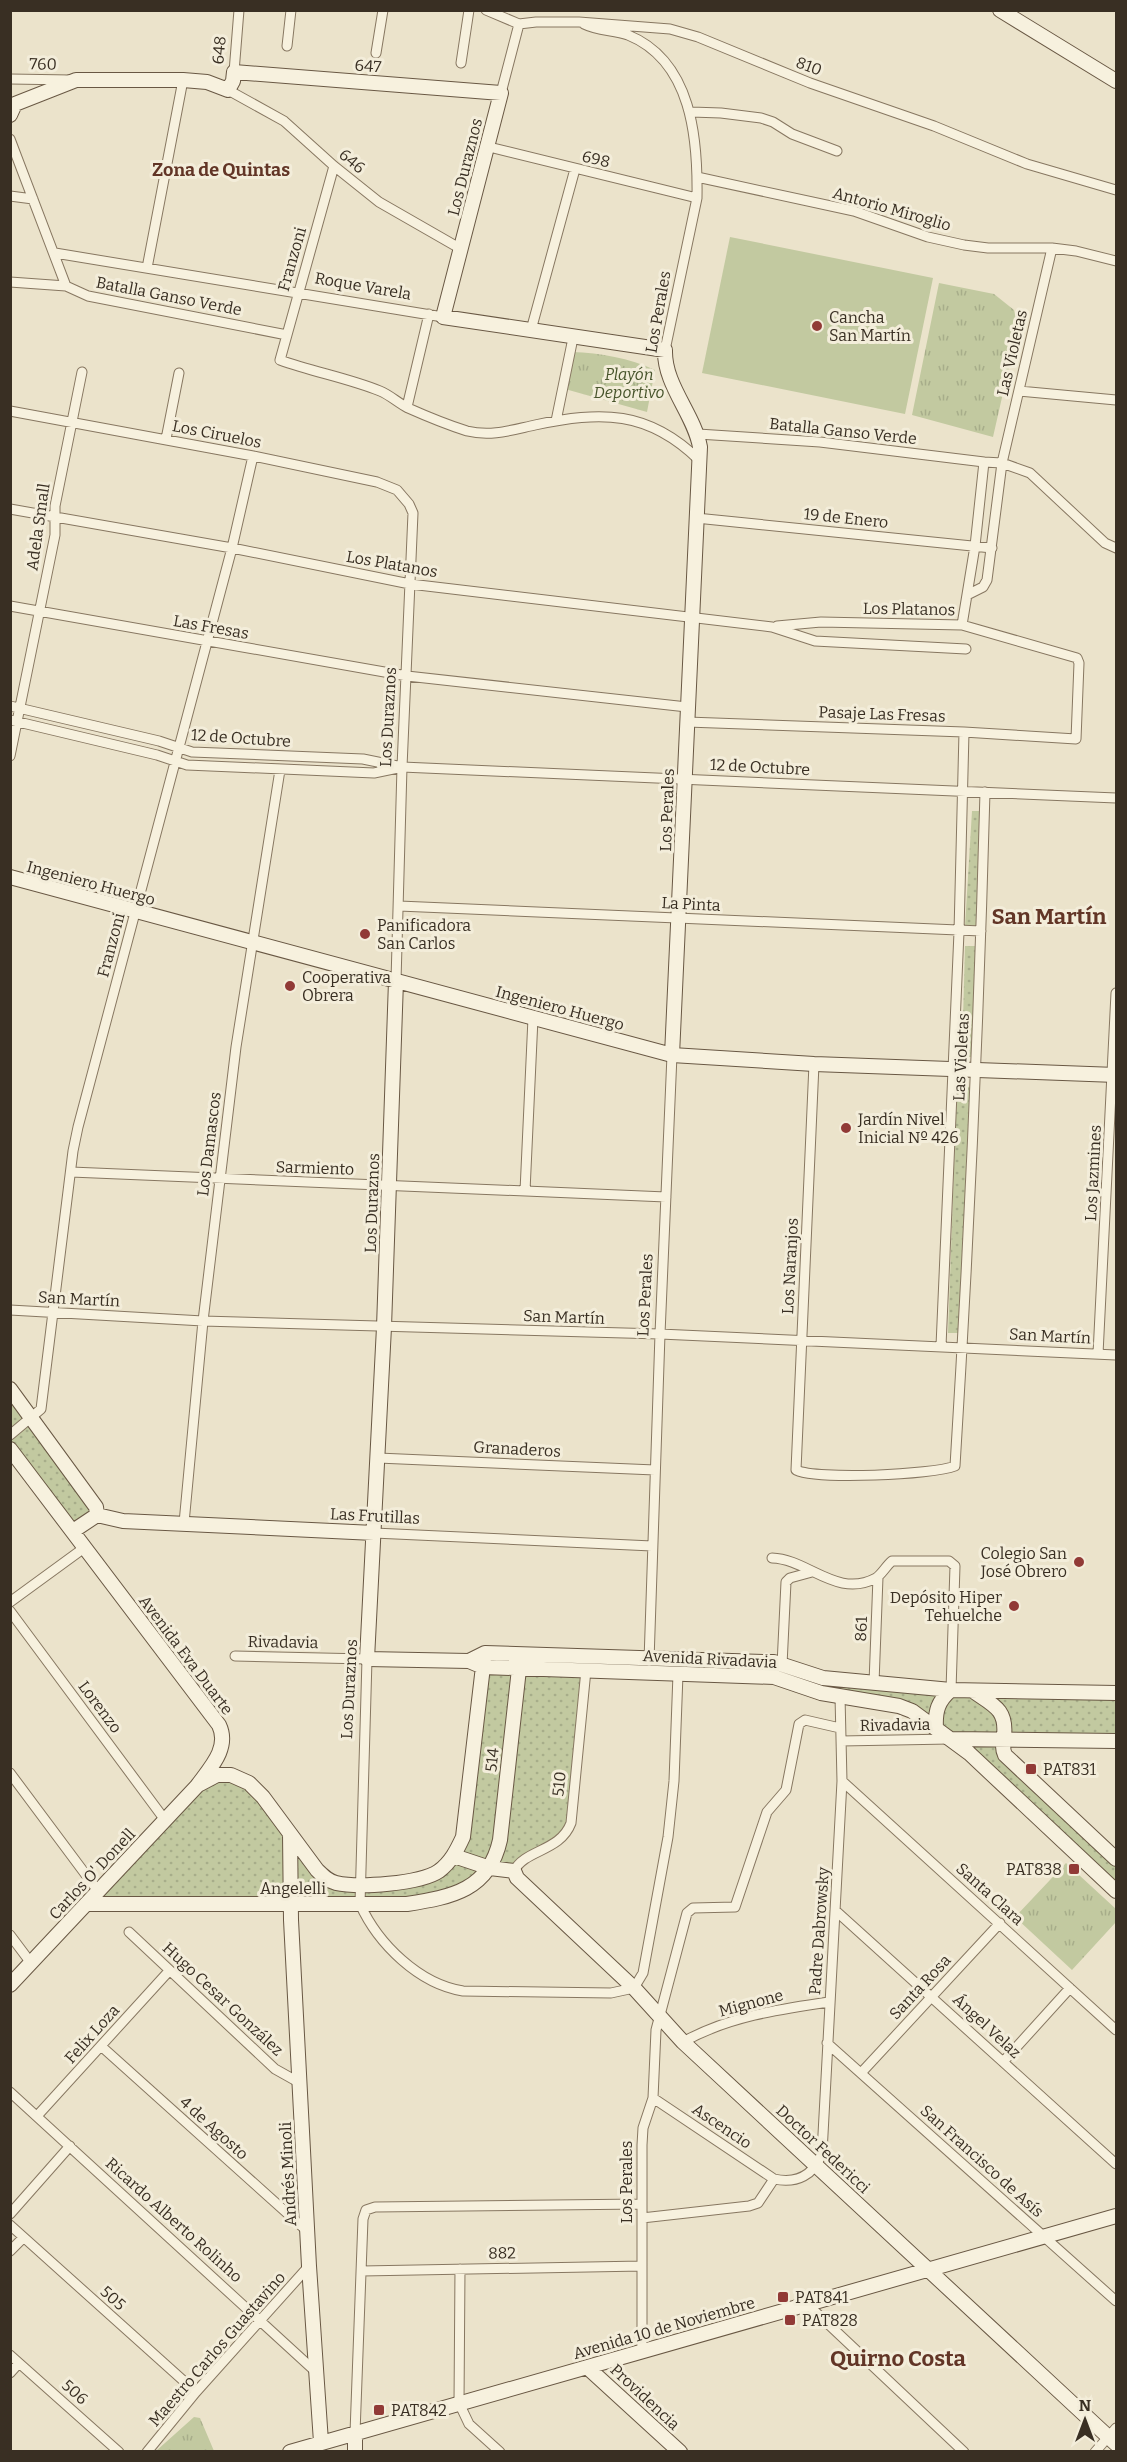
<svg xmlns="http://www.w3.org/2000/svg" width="1127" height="2462" font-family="Bitter,serif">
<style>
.grass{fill:url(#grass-dots)}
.park{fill:url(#park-tufts)}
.pitch{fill:#c2c9a0}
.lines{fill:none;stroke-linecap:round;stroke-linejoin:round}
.street-casing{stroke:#877761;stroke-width:11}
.secondary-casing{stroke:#695844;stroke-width:16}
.street{stroke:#f7f1de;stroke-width:9}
.secondary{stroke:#f7f1de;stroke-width:14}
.poi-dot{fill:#913a36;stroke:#f3edda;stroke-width:2}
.labels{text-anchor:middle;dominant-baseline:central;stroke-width:6;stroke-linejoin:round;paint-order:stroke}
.street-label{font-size:16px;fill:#392f23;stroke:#f3edda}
.poi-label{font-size:16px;fill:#392f23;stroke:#f3edda;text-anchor:start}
.park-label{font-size:16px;font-style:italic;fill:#47542b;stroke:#f3edda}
.neighbourhood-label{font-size:18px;font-weight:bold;fill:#623526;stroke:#f3edda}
.district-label{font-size:22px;font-weight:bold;fill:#623526;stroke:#f3edda}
</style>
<defs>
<pattern id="grass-dots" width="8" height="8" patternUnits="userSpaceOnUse" patternTransform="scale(1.5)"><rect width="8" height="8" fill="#c2c9a0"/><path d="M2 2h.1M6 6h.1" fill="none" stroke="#a7ad8a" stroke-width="1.8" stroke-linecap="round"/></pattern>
<pattern id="park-tufts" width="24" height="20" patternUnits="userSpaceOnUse" patternTransform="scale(1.5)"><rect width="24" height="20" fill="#c2c9a0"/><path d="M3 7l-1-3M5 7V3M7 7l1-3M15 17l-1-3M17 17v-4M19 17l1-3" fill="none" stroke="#a7ad8a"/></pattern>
</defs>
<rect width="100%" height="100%" fill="#ebe3cb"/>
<path class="grass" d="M 972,811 L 982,811 L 977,927 L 965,926 Z
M 965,946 L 976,946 L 972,1057 L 962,1057 Z
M 957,1085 L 970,1087 L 960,1333 L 948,1333 Z
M 11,1389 L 96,1507 L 73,1531 L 11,1449 Z
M 485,1653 L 763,1662 L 823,1678 L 1116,1693 L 1116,1741 L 1004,1739 L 1002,1750 L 1116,1859 L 1116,1891 L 912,1711 L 783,1679 L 586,1670 L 568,1831 L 517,1865 L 491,1868 L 431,1900 L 86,1904 L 217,1775 L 241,1778 L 326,1879 L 420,1879 L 454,1856 Z"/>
<path class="park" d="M 939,283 L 994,294 L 1014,310 L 1018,327 L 993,437 L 912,415 Z
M 572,352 C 601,353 629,358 655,370 L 647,412 L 565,389 Z
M 1066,1863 L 1116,1909 L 1116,1922 L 1072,1970 L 1015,1917 Z
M 194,2417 L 200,2418 L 214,2451 L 156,2451 Z"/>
<path class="pitch" d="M 730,237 L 933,278 L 905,414 L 702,373 Z"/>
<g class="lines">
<defs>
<path id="street" d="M 486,10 L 519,24 L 536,22 L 579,22 L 670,29 L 698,37 L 810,83 L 934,126 L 1027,164 L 1116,190
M 584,24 C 598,31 614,30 628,35 C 692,61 698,139 697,198 L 665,350
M 287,46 L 291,10
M 376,53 L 383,10
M 461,63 L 469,10
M 234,72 L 239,10
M 10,79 L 71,80
M 228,90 L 284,121 L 334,166 L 379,202 L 461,249
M 501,93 L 519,24
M 691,112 L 721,113 L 761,118 L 773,122 L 792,134 L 837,151
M 10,139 L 66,286
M 489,147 L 697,198
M 334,166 L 280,360 C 313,372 348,378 380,391 C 390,395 398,403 408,408 C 426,416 448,425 467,431 C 491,437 512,430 535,425 C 601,411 648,410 699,460
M 697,177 L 854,211 L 928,237 L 964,245 L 988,248 L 1052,248 L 1076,251 L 1116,261
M 10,196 L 33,199
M 55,253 L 443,317
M 147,268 L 183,80
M 10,282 L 66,286 L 88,296 L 287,335
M 531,330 L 575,169
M 1019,391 L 1116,400
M 407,407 L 429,314
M 10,411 L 253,456 L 377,482 L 397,490 L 409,504 L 413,513 L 402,767 L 396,981
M 556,421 L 573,338
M 698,434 L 820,442 L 984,462
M 166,439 L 179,373
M 10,509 L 232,548 L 410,584 L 772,627 L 815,641 L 966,649
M 696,518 L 992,548
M 967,595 L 983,587 L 987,580 L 1002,463 L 1030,473 L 1105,543 L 1116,548
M 10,606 L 407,676 L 687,707
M 962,625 L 975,546 L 984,462 L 1002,463 L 1052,248
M 10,706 L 159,741 L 192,752 L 363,759 L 402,767 L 1116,798
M 10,720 L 157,755 L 187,765 L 374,773 L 398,768
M 687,722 L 964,732 L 1076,739 L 1079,663 L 1077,658 L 962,625 L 821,622 L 777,626
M 10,756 L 55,535 L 55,506 L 82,372
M 399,906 L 981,931
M 814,1064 L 796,1470 C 817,1480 932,1475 955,1466 C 969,1242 979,1017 985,792
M 71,1172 L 666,1197
M 525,1191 L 533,1018
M 10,1310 L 203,1321 L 660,1334 L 1116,1355
M 941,1346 L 959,932 L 964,732
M 1098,1354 L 1116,993
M 10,1435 L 41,1409 L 73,1151 L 78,1127 L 232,548 L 253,456
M 378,1458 L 655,1470
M 184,1523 L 203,1321 L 236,1047 L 280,770
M 374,1533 L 652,1546
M 772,1558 C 808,1559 837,1599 876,1578 C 882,1574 886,1566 892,1561 L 949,1561 L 955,1566 L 951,1690
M 10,1602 L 84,1548
M 10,1611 L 165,1820
M 235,1656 L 367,1659 L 360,1904 C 378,1944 419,1984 463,1991 L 611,1993 L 634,1988 L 643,1973 L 668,1837 L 674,1781 L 678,1674
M 649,1661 L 660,1334 L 672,1055
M 782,1665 L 786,1582 L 790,1578 L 812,1572
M 874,1683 L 878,1577
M 841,1741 L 950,1739
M 10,1773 L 98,1891
M 842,1781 L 1116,2030
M 514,1871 C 525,1849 560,1852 571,1823 L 586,1670
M 836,1911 L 1116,2164
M 129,1932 L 275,2069 L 300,2083
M 10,1935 L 31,1963
M 683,2042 C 727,2017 780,2009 829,2002
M 827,2043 L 1116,2301
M 101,2046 L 307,2231
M 1003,2062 L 1070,1988
M 861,2073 L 1000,1923
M 10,2092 L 316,2372
M 653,2098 L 774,2179
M 37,2116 L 169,1971
M 10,2214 L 70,2146
M 642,2218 L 749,2206 L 758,2203 L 774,2179 C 797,2184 814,2175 822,2153 L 842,1781 L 840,1696
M 10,2225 L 196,2392
M 10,2251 L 23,2238
M 460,2269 L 459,2403 L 469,2424 L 500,2452
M 362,2271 L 642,2266
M 807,2304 L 964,2452
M 642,2351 L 642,2145 L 643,2128 L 653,2098 L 656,2030 L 687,1913 L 693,1908 L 735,1907 L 767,1812 L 786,1790 L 799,1724 L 805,1720 L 840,1728
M 10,2355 L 119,2452
M 10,2373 L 19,2363
M 355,2433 L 363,2219 L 366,2210 L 375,2207 L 642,2204
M 147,2452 L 196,2392 L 309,2266
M 1095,2452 L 1116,2428"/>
<path id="secondary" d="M 1000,10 L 1116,81
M 10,115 L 15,104 L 76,80 L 183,80 L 207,82 L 228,90 L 233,81 L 234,72 L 501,93 L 443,317 L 665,350 C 664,385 694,414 700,447 L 672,1055
M 10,877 L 672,1055 L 814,1064 L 1116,1075
M 396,981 L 384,1327 L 367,1659 L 469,1661 L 483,1667 L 774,1677 L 821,1693 L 899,1706 L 912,1711 L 969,1753 L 1116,1891
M 10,1389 L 96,1507 L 97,1515 L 73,1531
M 10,1449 L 219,1725 C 230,1748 210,1768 197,1786 L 10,1985
M 97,1515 L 123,1521 L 374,1533
M 469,1661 L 485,1653 L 763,1662 L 774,1662 L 823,1678 L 951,1690 L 1116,1693
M 973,1691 C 993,1705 1007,1709 1004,1736 C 1003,1743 1002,1749 1005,1755 L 1116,1859
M 936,1728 C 935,1711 938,1701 951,1690
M 950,1739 L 1116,1741
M 200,1784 L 217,1775 L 231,1775 L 249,1783 L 263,1797 L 317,1870 C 323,1876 328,1881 336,1883 C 358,1888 420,1884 439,1871 C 451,1862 457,1850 463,1837 L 484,1658
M 290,1834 L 291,1920 L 309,2266 L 321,2442
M 454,1856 L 490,1868 L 514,1871 L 517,1878 L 634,1988 L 683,2042 L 1116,2444
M 86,1904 L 407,1904 C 452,1897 489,1890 500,1840 L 520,1660
M 587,2367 L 680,2452
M 290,2452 L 1116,2216
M 355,2452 L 355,2433"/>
</defs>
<use href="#street" class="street-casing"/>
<use href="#secondary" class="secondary-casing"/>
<use href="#street" class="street"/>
<use href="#secondary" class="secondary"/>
</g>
<g class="poi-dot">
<circle cx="817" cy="326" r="6"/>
<circle cx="365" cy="934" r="6"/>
<circle cx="290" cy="986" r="6"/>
<circle cx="846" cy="1128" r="6"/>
<circle cx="1079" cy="1562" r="6"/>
<circle cx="1014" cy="1606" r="6"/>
<rect x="1025" y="1763" width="12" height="12" rx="3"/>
<rect x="1068" y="1863" width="12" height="12" rx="3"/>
<rect x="777" y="2291" width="12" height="12" rx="3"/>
<rect x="784" y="2314" width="12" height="12" rx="3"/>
<rect x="373" y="2404" width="12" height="12" rx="3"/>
</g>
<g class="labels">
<g class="street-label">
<text transform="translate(219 50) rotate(-85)">648</text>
<text transform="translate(43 64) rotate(1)">760</text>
<text transform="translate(368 66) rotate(4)">647</text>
<text transform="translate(809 66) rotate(20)">810</text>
<text transform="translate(596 159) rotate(13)">698</text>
<text transform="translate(352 161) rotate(40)">646</text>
<text transform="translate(465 167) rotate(-76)">Los Duraznos</text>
<text transform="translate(892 209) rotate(16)">Antorio Miroglio</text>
<text transform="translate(292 259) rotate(-74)">Franzoni</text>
<text transform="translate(363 286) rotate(10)">Roque Varela</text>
<text transform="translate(169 296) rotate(11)">Batalla Ganso Verde</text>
<text transform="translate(658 312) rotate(-80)">Los Perales</text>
<text transform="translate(1012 353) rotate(-77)">Las Violetas</text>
<text transform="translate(843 431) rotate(6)">Batalla Ganso Verde</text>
<text transform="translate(217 434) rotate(11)">Los Ciruelos</text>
<text transform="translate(846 518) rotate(6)">19 de Enero</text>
<text transform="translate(38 527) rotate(-82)">Adela Small</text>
<text transform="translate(392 564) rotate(10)">Los Platanos</text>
<text transform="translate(909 609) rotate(1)">Los Platanos</text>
<text transform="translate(211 627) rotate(10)">Las Fresas</text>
<text transform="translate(882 714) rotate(2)">Pasaje Las Fresas</text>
<text transform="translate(388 717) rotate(-87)">Los Duraznos</text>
<text transform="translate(241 738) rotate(4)">12 de Octubre</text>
<text transform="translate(760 767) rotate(3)">12 de Octubre</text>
<text transform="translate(667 810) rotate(-88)">Los Perales</text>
<text transform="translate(91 883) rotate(15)">Ingeniero Huergo</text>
<text transform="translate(691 904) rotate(3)">La Pinta</text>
<text transform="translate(111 945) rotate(-75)">Franzoni</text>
<text transform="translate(560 1008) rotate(15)">Ingeniero Huergo</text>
<text transform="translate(961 1057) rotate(-87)">Las Violetas</text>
<text transform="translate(209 1144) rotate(-83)">Los Damascos</text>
<text transform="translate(315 1168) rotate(2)">Sarmiento</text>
<text transform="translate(1093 1173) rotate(-87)">Los Jazmines</text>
<text transform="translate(372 1203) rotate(-88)">Los Duraznos</text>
<text transform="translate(790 1266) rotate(-87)">Los Naranjos</text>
<text transform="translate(645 1295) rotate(-87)">Los Perales</text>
<text transform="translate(79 1299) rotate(3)">San Martín</text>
<text transform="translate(564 1317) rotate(2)">San Martín</text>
<text transform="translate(1050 1336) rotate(3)">San Martín</text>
<text transform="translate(517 1449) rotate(3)">Granaderos</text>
<text transform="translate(375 1516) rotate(3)">Las Frutillas</text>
<text transform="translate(861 1629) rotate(-88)">861</text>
<text transform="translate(283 1642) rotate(1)">Rivadavia</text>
<text transform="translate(186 1655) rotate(53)">Avenida Eva Duarte</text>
<text transform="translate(710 1659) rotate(3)">Avenida Rivadavia</text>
<text transform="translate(349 1689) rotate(-87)">Los Duraznos</text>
<text transform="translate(100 1707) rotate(53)">Lorenzo</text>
<text transform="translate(895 1725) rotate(-1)">Rivadavia</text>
<text transform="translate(492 1760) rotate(-84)">514</text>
<text transform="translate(559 1784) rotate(-84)">510</text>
<text transform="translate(92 1874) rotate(-47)">Carlos O' Donell</text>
<text x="293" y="1888">Angelelli</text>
<text transform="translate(990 1894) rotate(42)">Santa Clara</text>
<text transform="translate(819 1931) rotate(-86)">Padre Dabrowsky</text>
<text transform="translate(920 1987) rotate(-47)">Santa Rosa</text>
<text transform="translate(223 1999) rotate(43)">Hugo Cesar González</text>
<text transform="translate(751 2003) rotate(-15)">Mignone</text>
<text transform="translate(987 2026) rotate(43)">Ángel Velaz</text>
<text transform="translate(92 2034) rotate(-48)">Felix Loza</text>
<text transform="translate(722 2126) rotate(34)">Ascencio</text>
<text transform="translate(214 2128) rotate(42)">4 de Agosto</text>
<text transform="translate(823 2149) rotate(43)">Doctor Federicci</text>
<text transform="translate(982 2161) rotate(42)">San Francisco de Asís</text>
<text transform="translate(288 2174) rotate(-93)">Andrés Minoli</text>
<text transform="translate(626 2182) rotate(-90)">Los Perales</text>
<text transform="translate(174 2220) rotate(42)">Ricardo Alberto Rolinho</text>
<text transform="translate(502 2253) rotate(-1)">882</text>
<text transform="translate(113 2298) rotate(42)">505</text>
<text transform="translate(664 2328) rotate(-16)">Avenida 10 de Noviembre</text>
<text transform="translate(217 2349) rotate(-49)">Maestro Carlos Guastavino</text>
<text transform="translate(75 2392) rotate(42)">506</text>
<text transform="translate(645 2397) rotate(43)">Providencia</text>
</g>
<g class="poi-label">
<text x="829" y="317">Cancha<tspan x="829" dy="18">San Martín</tspan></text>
<text x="377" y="925">Panificadora<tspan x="377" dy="18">San Carlos</tspan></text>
<text x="302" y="977">Cooperativa<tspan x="302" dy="18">Obrera</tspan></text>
<text x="858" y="1119">Jardín Nivel<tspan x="858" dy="18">Inicial Nº 426</tspan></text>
<text x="1067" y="1553" text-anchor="end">Colegio San<tspan x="1067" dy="18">José Obrero</tspan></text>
<text x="1002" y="1597" text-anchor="end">Depósito Hiper<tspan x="1002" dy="18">Tehuelche</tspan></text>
<text x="1043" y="1769">PAT831</text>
<text x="1062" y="1869" text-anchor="end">PAT838</text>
<text x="795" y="2297">PAT841</text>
<text x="802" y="2320">PAT828</text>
<text x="391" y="2410">PAT842</text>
</g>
<g class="park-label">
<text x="629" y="374">Playón<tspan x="629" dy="18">Deportivo</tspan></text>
</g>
<g class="neighbourhood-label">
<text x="221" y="170">Zona de Quintas</text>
</g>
<g class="district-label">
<text x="1049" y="916">San Martín</text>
<text x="898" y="2358">Quirno Costa</text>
</g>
</g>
<rect width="1127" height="2462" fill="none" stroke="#392f23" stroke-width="24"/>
<g transform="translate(1085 2420)" stroke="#f3edda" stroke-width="4.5" paint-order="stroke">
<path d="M0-4.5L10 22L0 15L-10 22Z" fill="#392f23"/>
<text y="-9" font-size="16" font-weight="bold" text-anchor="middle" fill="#392f23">N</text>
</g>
</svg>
